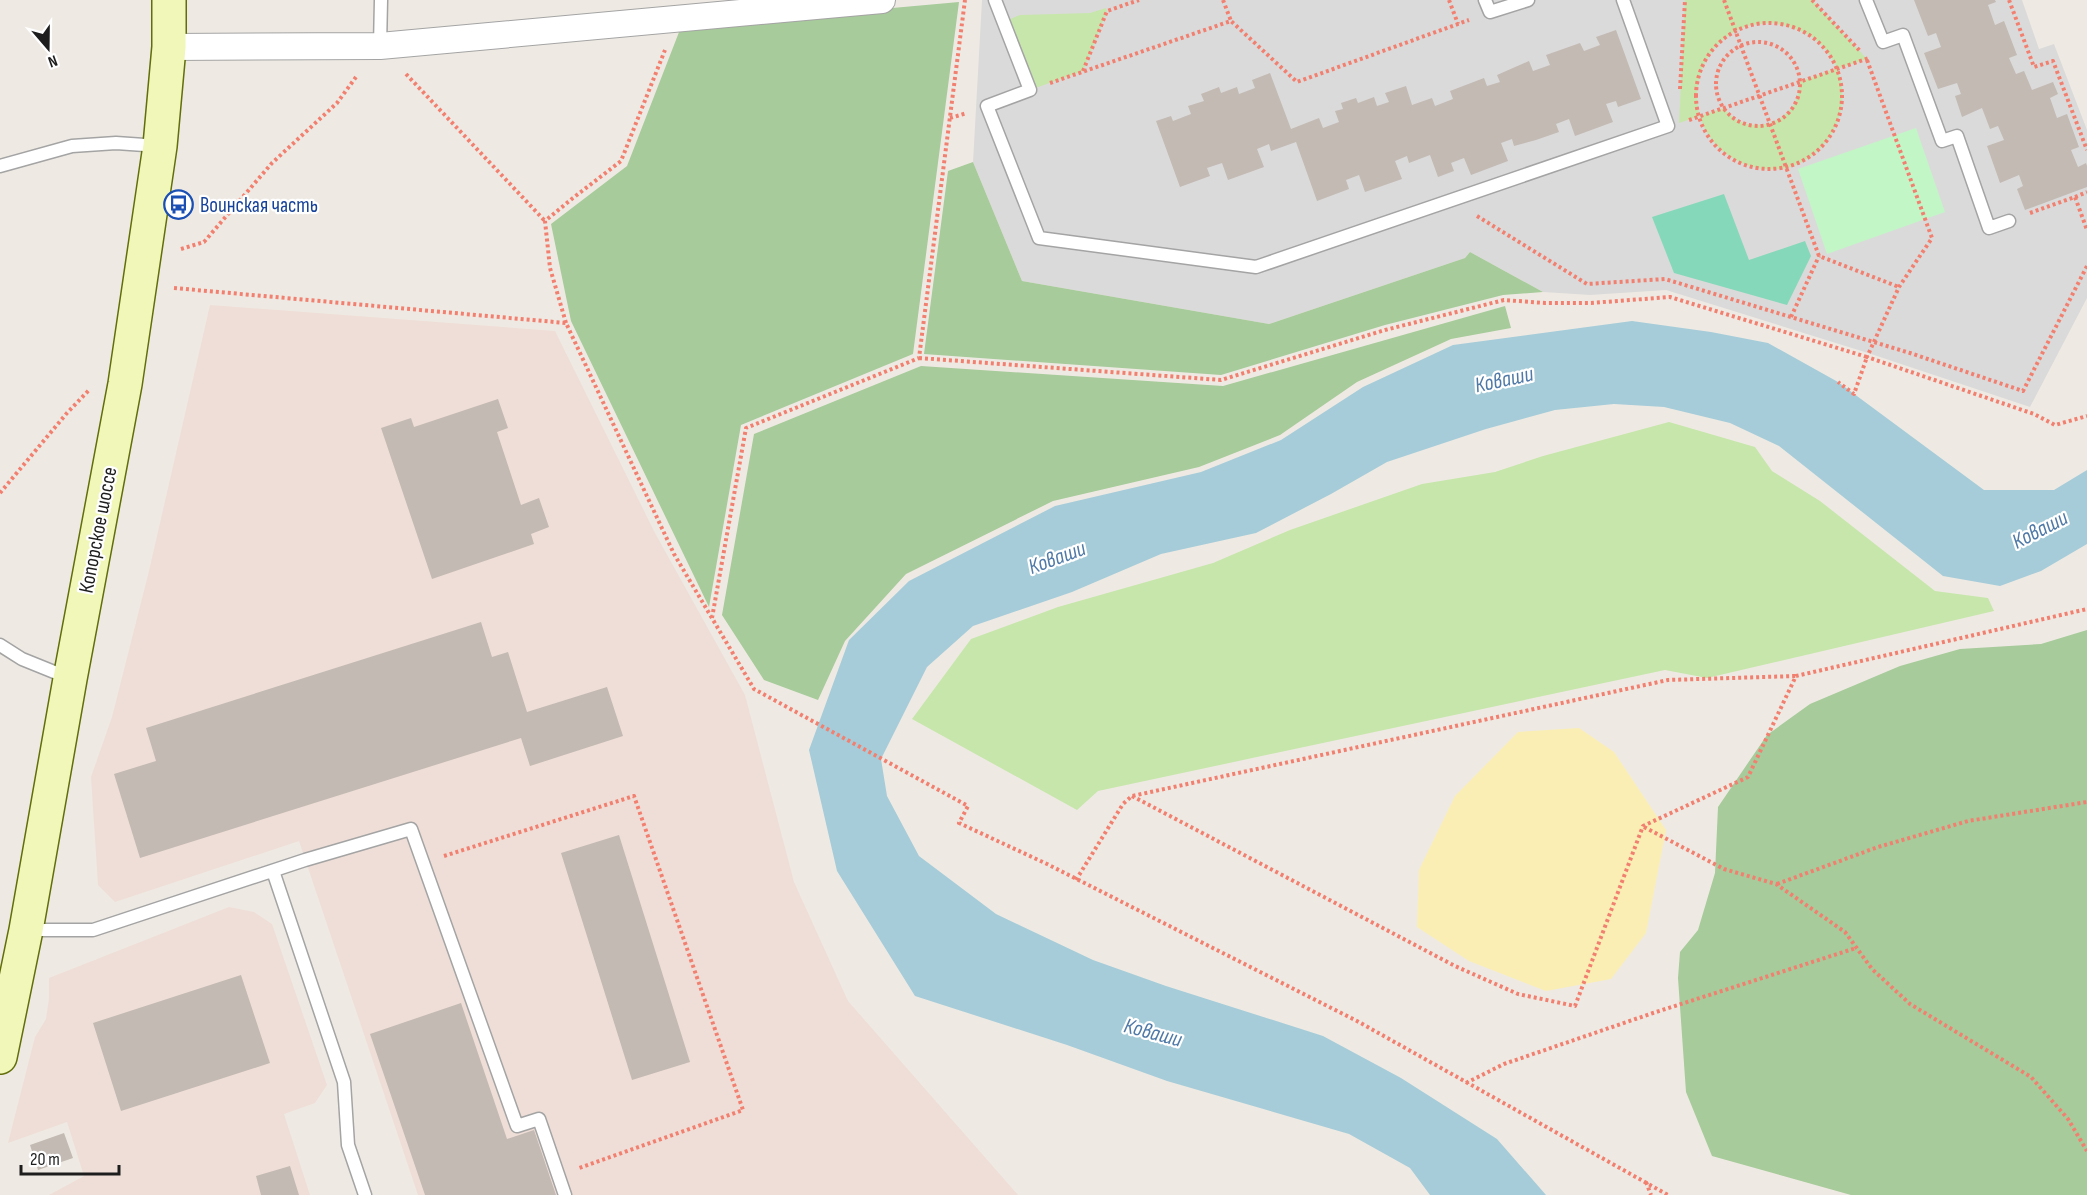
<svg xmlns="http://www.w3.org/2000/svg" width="2087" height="1195" font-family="'Sofia Sans Condensed',sans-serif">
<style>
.residential{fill:#dbdada}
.military{fill:#efded7}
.grass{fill:#c7e6ab;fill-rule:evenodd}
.forest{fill:#a7cb9a}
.sand{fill:#fbeeb4}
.park{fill:#c2f6c7}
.pitch{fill:#85d9ba}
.water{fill:#a6ccd9}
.building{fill:#c2bab3}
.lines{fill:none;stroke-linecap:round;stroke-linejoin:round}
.service-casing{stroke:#a4a4a4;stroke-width:15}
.minor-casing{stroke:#a4a4a4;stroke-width:28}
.secondary-casing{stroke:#616e0a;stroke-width:36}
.path{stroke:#f28070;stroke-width:4;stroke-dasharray:3 3;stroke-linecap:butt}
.service{stroke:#fff;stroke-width:12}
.minor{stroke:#fff;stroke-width:26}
.secondary{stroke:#f1f6b9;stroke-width:33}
.labels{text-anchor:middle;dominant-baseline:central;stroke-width:4.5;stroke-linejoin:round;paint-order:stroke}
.transit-label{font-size:21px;fill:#164399;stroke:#fff;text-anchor:start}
.street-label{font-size:21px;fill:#1d1d1d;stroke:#fff}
.water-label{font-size:22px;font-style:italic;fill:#4f79a7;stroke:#fff}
</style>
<rect width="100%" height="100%" fill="#eeeae3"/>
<path class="residential" d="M 982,0 L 2022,0 L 2039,49 L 2054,44 L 2087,130 L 2087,298 L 2030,407 L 1868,353 L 1666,290 L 1590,295 L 1543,292 L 1470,252 L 1465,258 L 1269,324 L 1022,281 L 973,162 Z"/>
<path class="military" d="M 210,305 L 555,331 L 655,533 L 745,695 L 794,882 L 848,1001 L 1018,1195 L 418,1195 L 299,841 L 115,902 L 98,885 L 91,777 L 112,717 L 149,571 Z
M 229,907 L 254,912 L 272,924 L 327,1085 L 315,1103 L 284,1114 L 310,1195 L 49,1195 L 84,1176 L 67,1122 L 8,1143 L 35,1037 L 46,1019 L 49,998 L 49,978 Z"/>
<path class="grass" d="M 1685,0 L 1812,0 L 1867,59 L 1837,69 C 1854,108 1829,157 1787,168 C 1749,176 1710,152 1700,116 L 1679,123 ZM 1771,23 C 1802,28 1823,38 1837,68 L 1799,82 C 1802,122 1747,141 1724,108 L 1700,116 C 1689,79 1710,38 1748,26 C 1755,24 1764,24 1771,23 Z
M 1106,8 L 1107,11 L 1083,71 L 1030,90 L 1003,22 L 1020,15 L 1090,13 Z
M 1669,422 L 1755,447 L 1772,471 L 1820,501 L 1935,591 L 1988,598 L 1994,611 L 1707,678 L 1665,670 L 1098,791 L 1077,810 L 912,719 L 971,639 L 1058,607 L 1213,563 L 1290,530 L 1422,484 L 1495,472 L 1543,456 Z"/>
<path class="forest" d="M 959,2 L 913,354 L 741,425 L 709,607 L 571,321 L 551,224 L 627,166 L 681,27 Z
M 973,162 L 1022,281 L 1269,324 L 1465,258 L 1470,252 L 1543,292 L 1503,295 L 1385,325 L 1221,375 L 924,354 L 948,171 Z
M 1505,306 L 1511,328 L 1451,339 L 1357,382 L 1280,435 L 1199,467 L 1053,501 L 906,574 L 845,641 L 818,700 L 764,680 L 722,615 L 754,434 L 921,366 L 1223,386 Z
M 2087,630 L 2087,1195 L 1851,1195 L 1712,1156 L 1686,1092 L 1678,978 L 1680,952 L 1698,930 L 1715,873 L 1718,807 L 1767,735 L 1810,704 L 1900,666 L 1960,649 L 2041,644 Z"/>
<path class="sand" d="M 1579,728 L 1614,752 L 1666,830 L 1646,933 L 1611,979 L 1546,991 L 1469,961 L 1417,927 L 1419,870 L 1455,796 L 1518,732 Z"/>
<path class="park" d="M 1916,128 L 1945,212 L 1827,254 L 1798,169 Z"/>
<path class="pitch" d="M 1724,194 L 1749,260 L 1805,241 L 1811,256 L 1787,305 L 1674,273 L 1652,217 Z"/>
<path class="water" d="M 1632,321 L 1711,332 L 1768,343 L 1838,382 L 1984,490 L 2054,490 L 2087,470 L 2087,544 L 2041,571 L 2000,586 L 1943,576 L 1779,446 L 1730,423 L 1664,407 L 1614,404 L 1555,410 L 1486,429 L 1387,462 L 1331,494 L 1256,533 L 1161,554 L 1072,592 L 973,626 L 927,667 L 881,759 L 887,796 L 919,856 L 996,914 L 1093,960 L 1166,986 L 1323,1036 L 1401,1078 L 1497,1139 L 1546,1195 L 1430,1195 L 1410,1168 L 1349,1134 L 1167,1081 L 1067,1045 L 915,996 L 837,871 L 809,750 L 849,640 L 909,581 L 1055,506 L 1201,472 L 1281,440 L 1363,387 L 1453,345 Z"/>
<path class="building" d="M 1914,0 L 1995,0 L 1996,2 L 1988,5 L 1995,25 L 2004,21 L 2017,55 L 2009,58 L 2016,74 L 2024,71 L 2032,90 L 2053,82 L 2058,94 L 2050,98 L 2057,118 L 2067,114 L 2079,147 L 2071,150 L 2078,167 L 2086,163 L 2087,166 L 2087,187 L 2025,210 L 2017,189 L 2023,186 L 2019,175 L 2000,183 L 1987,146 L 2004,140 L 1998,126 L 1990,129 L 1982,108 L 1962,117 L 1955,96 L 1961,94 L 1957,83 L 1938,89 L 1924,53 L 1941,47 L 1936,33 L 1928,36 Z
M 1616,30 L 1641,99 L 1618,107 L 1616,101 L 1606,104 L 1613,122 L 1575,136 L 1569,119 L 1556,124 L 1559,132 L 1536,140 L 1514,146 L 1512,139 L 1501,143 L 1508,161 L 1471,175 L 1464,158 L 1451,163 L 1454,171 L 1438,177 L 1430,155 L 1409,163 L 1407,156 L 1395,161 L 1402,179 L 1365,192 L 1359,175 L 1346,180 L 1349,189 L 1317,201 L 1296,142 L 1271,151 L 1269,144 L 1257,149 L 1264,167 L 1228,180 L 1222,163 L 1207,168 L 1210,176 L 1180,187 L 1156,121 L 1171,116 L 1173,121 L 1191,114 L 1188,106 L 1204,101 L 1201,94 L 1219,87 L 1221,93 L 1237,87 L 1239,94 L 1255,88 L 1252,80 L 1270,73 L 1291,129 L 1319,118 L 1323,128 L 1339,122 L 1335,111 L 1343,109 L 1341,103 L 1356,98 L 1358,103 L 1374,97 L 1377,106 L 1389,102 L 1385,93 L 1406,86 L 1412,105 L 1432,98 L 1435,106 L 1453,99 L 1450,91 L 1484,78 L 1487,86 L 1500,82 L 1497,75 L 1529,61 L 1533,71 L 1550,65 L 1546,55 L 1580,43 L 1584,51 L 1600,45 L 1596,37 Z
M 498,399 L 508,428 L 497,432 L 521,505 L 539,498 L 549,527 L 531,534 L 534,544 L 432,579 L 381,428 L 411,418 L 414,427 Z
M 481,622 L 492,657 L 508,652 L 527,712 L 607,687 L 623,736 L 530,766 L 521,738 L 140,858 L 114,774 L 156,761 L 146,728 Z
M 619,835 L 690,1062 L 632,1080 L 561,853 Z
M 241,975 L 270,1063 L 121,1111 L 93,1023 Z
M 461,1003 L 507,1139 L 534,1130 L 556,1195 L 425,1195 L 370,1034 Z
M 64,1133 L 73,1158 L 38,1170 L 30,1145 Z
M 290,1166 L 299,1195 L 261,1195 L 256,1176 Z"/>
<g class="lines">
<defs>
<path id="service" d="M 995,0 L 1030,90 L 987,106 L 1039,238 L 1256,267 L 1668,126 L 1623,0
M 1485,0 L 1490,12 L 1528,0
M 1866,0 L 1883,42 L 1903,35 L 1942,141 L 1957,136 L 1989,228 L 2009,221
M 380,46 L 381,0
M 0,166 L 72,146 L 116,143 L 159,146
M 0,645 L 22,659 L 69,678
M 273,871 L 344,1082 L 348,1145 L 365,1195
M 27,930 L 93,930 L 305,860 L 411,829 L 517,1126 L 539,1119 L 565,1195"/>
<path id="minor" d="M 169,47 L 380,46 L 882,0"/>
<path id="secondary" d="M 0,1057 L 26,930 L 70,679 L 125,384 L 160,146 L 169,47 L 169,0"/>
</defs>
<use href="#service" class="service-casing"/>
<use href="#minor" class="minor-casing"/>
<use href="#secondary" class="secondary-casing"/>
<path class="path" d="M 1223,0 L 1231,21
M 1449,0 L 1458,24
M 1724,0 L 1819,256 L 1899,287
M 1812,0 L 1861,52
M 2009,0 L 2034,67 L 2053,61 L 2087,150
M1696 96a73 73 0 1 1 146 0a73 73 0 1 1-146 0Z
M1716 84a42 42 0 1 1 84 0a42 42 0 1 1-84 0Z
M 1867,60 L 1932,238 L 1899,287 L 1867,357 L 2034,414 L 2055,425 L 2087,416
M 1083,71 L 1107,11 L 1139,0
M 406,74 L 545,221
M 1050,83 L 1231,21 L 1297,82 L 1469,20
M 1680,89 L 1685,0
M 950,118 L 967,113
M 1689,120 L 1869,58
M 2075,197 L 2087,192
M 2030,213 L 2075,197 L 2087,230
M 1477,216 L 1587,284 L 1665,279 L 1910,353 L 2023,391 L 2087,266
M 181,249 L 204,242 L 272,163 L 337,103 L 356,77
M 174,288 L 566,323 L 674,554 L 754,689 L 968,806 L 959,823 L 1047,864 L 1357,1021 L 1668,1195
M 1791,317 L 1819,256
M 566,323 L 550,268 L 545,221 L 573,198 L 621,161 L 665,50
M 919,358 L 1221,380 L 1385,330 L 1504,300 L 1545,303 L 1591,303 L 1670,297 L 1867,357 L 1854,394 L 1838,382
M 0,493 L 67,413 L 90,389
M 712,618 L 746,428 L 919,358 L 965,0
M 1132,796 L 1455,966 L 1518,994 L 1575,1006 L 1643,826 L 1748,777 L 1796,676 L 2087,609
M 1644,827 L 1724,869 L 1776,884 L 1845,932 L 1872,969 L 1910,1004 L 2031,1077 L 2068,1119 L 2087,1151
M 444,856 L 634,796 L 743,1110 L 579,1168
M 1076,880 L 1123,804 L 1132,796 L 1668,680 L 1796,676
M 1777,884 L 1878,847 L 1968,821 L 2087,802
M 1466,1083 L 1504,1064 L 1653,1013 L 1856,948
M 1646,1182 L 1651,1195"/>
<use href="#service" class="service"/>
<use href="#minor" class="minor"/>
<use href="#secondary" class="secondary"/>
</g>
<defs>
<symbol id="bus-ring" viewBox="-11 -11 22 22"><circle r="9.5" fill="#fff" stroke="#1a4fb4" stroke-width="1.5"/><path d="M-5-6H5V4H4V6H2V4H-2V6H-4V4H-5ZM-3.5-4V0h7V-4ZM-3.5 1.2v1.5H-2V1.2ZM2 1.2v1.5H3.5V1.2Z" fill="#1a4fb4"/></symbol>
</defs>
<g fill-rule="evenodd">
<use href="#bus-ring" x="162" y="188" width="33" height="33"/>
</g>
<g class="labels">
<g class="transit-label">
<text x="200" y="205">Воинская часть</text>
</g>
<g class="street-label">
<text transform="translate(98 530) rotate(-79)">Копорское шоссе</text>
</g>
<g class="water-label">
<text transform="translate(1504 380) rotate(-12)">Коваши</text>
<text transform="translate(2040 530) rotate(-27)">Коваши</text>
<text transform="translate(1057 558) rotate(-20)">Коваши</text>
<text transform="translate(1153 1033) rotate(15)">Коваши</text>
</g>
</g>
<g transform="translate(48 48) rotate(160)" stroke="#ffffff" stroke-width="4.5" paint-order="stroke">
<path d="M0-4.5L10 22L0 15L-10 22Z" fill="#1d1d1d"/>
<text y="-9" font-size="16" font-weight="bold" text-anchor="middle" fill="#1d1d1d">N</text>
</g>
<path d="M21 1165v9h98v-9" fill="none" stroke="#1d1d1d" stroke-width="3"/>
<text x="30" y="1165" font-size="18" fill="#1d1d1d" stroke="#ffffff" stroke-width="4.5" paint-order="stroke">20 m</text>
</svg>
